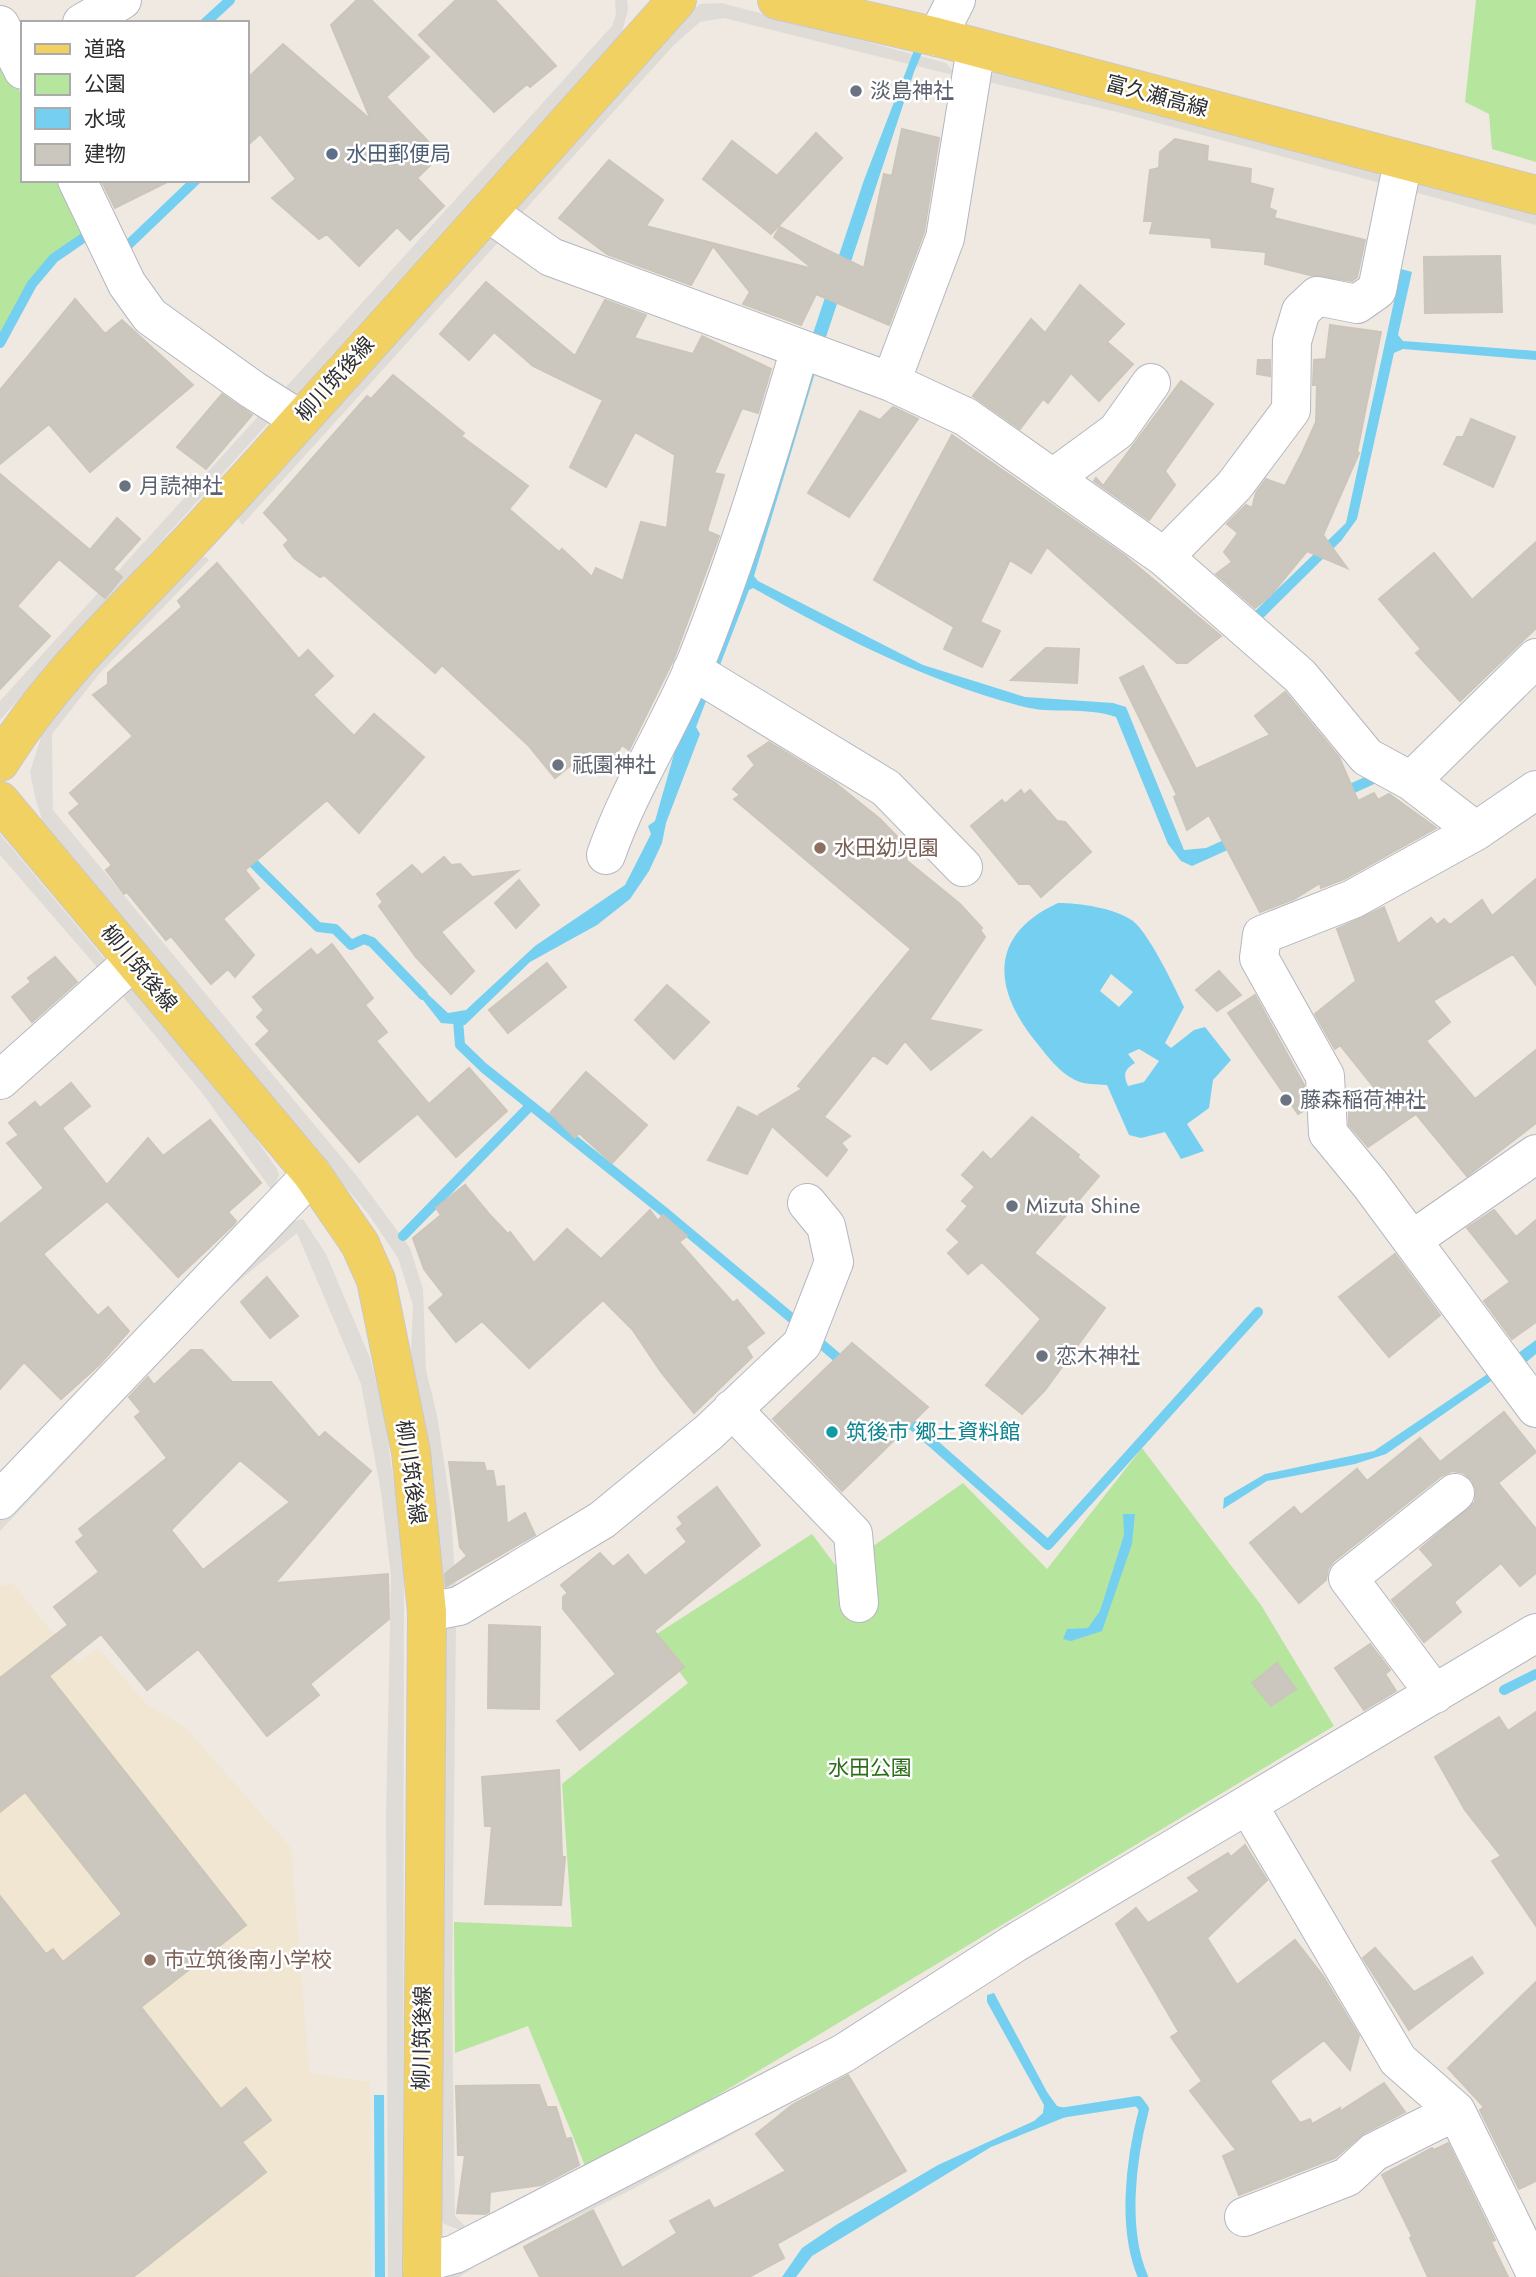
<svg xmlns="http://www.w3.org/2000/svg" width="1536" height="2277" font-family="Jost,'Noto Sans JP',sans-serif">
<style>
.education{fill:#f0e6d1}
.green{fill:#b6e59e}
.plaza{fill:#dfdcd8}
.water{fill:#75cff0;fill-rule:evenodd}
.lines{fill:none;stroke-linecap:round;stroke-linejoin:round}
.stream{stroke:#75cff0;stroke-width:10}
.building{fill:#cbc7bf;stroke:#cbc5ba;stroke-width:2;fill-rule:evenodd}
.minor-casing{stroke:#b4b7c1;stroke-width:40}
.major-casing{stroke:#c9c9c9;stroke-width:40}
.minor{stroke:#fff;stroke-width:38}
.major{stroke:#f2d163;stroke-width:38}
.worship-dot{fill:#6b7280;stroke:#fff;stroke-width:2.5}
.service-dot{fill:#5c6f8a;stroke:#fff;stroke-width:2.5}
.education-dot{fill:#8d6e63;stroke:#fff;stroke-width:2.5}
.culture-dot{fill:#0f9aa8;stroke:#fff;stroke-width:2.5}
.labels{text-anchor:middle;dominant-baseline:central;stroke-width:5;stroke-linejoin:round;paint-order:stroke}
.worship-label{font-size:21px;fill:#5b616d;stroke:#fff;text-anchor:start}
.street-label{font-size:21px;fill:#2e2e2e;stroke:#fff}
.service-label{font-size:21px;fill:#4e5e75;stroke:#fff;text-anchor:start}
.education-label{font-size:21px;fill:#785e54;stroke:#fff;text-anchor:start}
.culture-label{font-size:21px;fill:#0d838f;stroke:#fff;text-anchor:start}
.park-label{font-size:21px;fill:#2c6e1b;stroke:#fff}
</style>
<rect width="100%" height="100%" fill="#efe9e1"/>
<path class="education" d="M 12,1583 L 77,1663 L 98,1648 L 146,1704 L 186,1728 L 291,1848 L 309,2073 L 370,2082 L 371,2277 L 0,2277 L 0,1587 Z"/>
<path class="green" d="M 1476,0 L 1536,0 L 1536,162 L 1492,149 L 1489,114 L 1465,102 Z
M 0,54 L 23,98 L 23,180 L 66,180 L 90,228 C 40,260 28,284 0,335 Z
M 1142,1448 L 1261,1605 L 1334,1726 L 588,2173 L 528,2026 L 455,2053 L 454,1922 L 572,1927 L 562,1784 L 688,1683 L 652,1637 L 812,1534 L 839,1570 L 963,1483 L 1047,1569 Z"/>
<path class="plaza" d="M 615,0 L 627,0 L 628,10 L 622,32 L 294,397 L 277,397 L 612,26 L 616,15 Z
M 722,3 L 946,63 L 957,76 L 724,18 L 700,22 L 674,45 L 521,214 L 515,207 L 681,20 L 700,4 Z
M 989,72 L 997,72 L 1199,121 L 1536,214 L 1536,225 L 1121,113 L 984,81 Z
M 491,234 L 503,237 L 242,525 L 237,517 Z
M 263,411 L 269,422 L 0,720 L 0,701 Z
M 206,557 L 209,560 L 99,674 L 52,734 L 53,810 L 357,1176 L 410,1248 L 423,1289 L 426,1370 L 437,1415 L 451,1509 L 456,1595 L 441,1588 L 435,1492 L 416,1395 L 411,1350 L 413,1305 L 398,1258 L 369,1215 L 43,823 L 35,797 L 30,772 L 42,734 L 91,668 L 200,558 Z
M 0,834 L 107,962 L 102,973 L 0,855 Z
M 115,987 L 134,988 L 240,1116 L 277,1169 L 279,1175 L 272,1191 L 203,1094 Z
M 303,1219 L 326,1254 L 370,1358 L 384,1412 L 404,1558 L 403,2277 L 388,2277 L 386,1816 L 391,1576 L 381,1492 L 361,1384 L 297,1233 L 229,1289 L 0,1531 L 0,1514 L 247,1258 L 295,1221 Z
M 456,1619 L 452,1999 L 455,2216 L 467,2228 L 460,2230 L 444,2224 L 440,2217 L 442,1625 Z
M 848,2071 L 633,2189 L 476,2266 L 459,2277 L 445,2277 Z"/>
<path class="water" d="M 944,0 L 914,72 L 823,346 L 754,576 L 758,581 L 923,665 L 1025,697 L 1113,703 L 1126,707 L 1184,850 L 1206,848 L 1374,773 L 1381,781 L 1192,866 L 1181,861 L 1168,844 L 1116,717 C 1086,706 1051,715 1021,706 C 925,681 839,636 753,588 L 749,590 L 696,727 L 700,734 L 666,823 L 662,843 L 649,871 L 630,899 L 597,925 L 530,962 L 465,1025 L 441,1023 L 412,986 L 416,983 L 448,1013 L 466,1010 L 535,946 L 625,885 L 651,834 L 648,826 L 655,821 L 678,740 L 864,180 L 933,1 Z
M 1401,269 L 1412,272 L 1398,335 L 1403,341 L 1536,351 L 1536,360 L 1403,349 L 1394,353 L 1357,519 L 1341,541 L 1262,619 L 1251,615 L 1346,523 Z
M 1058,903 C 1079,903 1115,908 1133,921 C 1150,935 1174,986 1184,1007 L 1165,1043 L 1171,1048 L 1194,1030 L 1205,1027 L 1231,1060 L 1213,1080 L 1209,1108 L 1187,1124 L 1204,1151 L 1181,1159 L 1165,1132 L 1141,1138 L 1129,1135 L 1107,1085 C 1097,1084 1084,1085 1075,1080 C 1058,1071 1048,1057 1036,1042 C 993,989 988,935 1058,903 ZM 1111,974 L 1133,992 L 1119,1007 L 1100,991 ZM 1139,1049 L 1159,1061 L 1144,1082 L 1128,1086 C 1123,1074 1124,1070 1135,1063 L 1128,1054 Z
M 1536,1340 L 1536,1354 L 1524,1364 L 1517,1354 Z
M 1489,1373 L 1494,1379 L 1386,1454 L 1355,1464 L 1267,1481 L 1223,1509 L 1224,1498 L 1265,1474 L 1374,1451 Z
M 1123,1514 L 1135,1514 L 1132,1544 L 1102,1631 L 1071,1641 L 1063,1639 L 1067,1629 L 1088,1628 L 1100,1611 L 1124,1535 Z
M 994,1993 L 1047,2092 L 1057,2106 L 1074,2110 L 1068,2116 L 991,2147 L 812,2256 L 796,2277 L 782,2277 L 802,2248 L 836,2225 L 938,2165 L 1034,2121 L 1043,2113 L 1044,2105 L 987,2002 L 987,1995 Z
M 374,2095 L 384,2095 L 385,2277 L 375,2277 Z"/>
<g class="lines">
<path class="stream" d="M 205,23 L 230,0
M 126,247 L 196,180
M 0,343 L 32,284 L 54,258 L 86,236
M 245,855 L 318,927 L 335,929 L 351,945 L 364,939 L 372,942 L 423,995
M 458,1020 L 460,1045 L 484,1068 L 663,1211 L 801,1326
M 403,1236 L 530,1106
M 813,1337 L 846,1365
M 902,1416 L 1048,1545 L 1258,1312
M 1504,1690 L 1536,1674
M 1060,2113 L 1138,2101 L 1144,2109 C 1131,2159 1122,2228 1143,2277"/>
</g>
<path class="building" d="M 357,0 L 371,0 L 429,57 L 386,97 L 441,155 L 417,178 L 444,206 L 410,240 L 397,227 L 359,266 L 327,234 L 319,239 L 272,198 L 296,179 L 260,134 L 247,146 L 247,79 L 283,44 L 371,120 L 331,25 Z
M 456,0 L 495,0 L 556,66 L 530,87 L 527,84 L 494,112 L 419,35 Z
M 902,129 L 939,138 L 924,232 L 889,325 L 816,294 L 801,325 L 743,304 L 750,292 L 713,246 L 691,285 L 607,254 L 559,218 L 609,160 L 663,200 L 646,226 L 813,269 L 774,237 L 780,227 L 864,268 L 884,174 L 892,176 Z
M 816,133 L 842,158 L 771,234 L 703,179 L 732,141 L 777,176 Z
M 1175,139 L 1208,146 L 1207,161 L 1251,169 L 1250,183 L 1273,189 L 1269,208 L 1276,211 L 1274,218 L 1365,240 L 1357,277 L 1352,281 L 1310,275 L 1265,264 L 1266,252 L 1212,247 L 1211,238 L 1150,233 L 1153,221 L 1144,221 L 1150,170 L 1159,168 L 1160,152 Z
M 101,180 L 171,180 L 115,208 Z
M 1500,256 L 1502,312 L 1425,313 L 1424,257 Z
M 486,282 L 575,356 L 605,300 L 646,315 L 634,338 L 693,354 L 702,336 L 771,369 L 758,413 L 742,408 L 714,473 L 724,475 L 707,531 L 719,536 L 674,658 L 629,750 L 622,745 L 606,769 L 586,753 L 555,778 L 529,746 L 442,665 L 435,673 L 324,575 L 320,577 L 294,558 L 284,545 L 289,540 L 264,513 L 367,396 L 371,399 L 393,375 L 464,433 L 461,436 L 528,486 L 509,509 L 559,552 L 562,549 L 592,577 L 596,568 L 623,581 L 641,522 L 667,528 L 675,455 L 635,432 L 606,487 L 570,467 L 603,400 L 533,366 L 494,332 L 469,360 L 440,334 Z
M 1080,285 L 1124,324 L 1107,342 L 1133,364 L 1099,401 L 1071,373 L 1048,403 L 1043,399 L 1020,429 L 973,396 L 1031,319 L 1045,333 Z
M 75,299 L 105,334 L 122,320 L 193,385 L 90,472 L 49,424 L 0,464 L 0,390 Z
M 1330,325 L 1381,332 L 1357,452 L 1359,453 L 1323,535 L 1347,568 L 1307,551 L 1270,596 L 1255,608 L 1216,574 L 1232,562 L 1224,552 L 1238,533 L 1227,524 L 1246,505 L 1252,508 L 1256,493 L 1266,479 L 1285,486 L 1303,451 L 1316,422 L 1317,385 L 1313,385 L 1314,360 L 1326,359 Z
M 1258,360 L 1270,360 L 1270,376 L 1257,374 Z
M 1181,381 L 1213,404 L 1165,471 L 1175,485 L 1149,520 L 1094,481 L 1096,478 L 1103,486 Z
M 222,394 L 252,415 L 206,469 L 177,447 Z
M 893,407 L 918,419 L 849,517 L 808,493 L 860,411 L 880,420 Z
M 1471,419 L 1515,437 L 1493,487 L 1444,464 L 1457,437 L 1463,437 Z
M 952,435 L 1124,555 L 1221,636 L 1187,663 L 1177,663 L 1047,547 L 1031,573 L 1010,560 L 980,622 L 1000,631 L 982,667 L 944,649 L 954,627 L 874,580 Z
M 0,474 L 90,550 L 117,518 L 140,539 L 113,569 L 122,577 L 105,598 L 59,559 L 17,606 L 50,636 L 0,689 Z
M 1536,542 L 1536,628 L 1460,701 L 1416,653 L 1421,649 L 1379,599 L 1434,553 L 1472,600 Z
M 217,563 L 299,659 L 308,650 L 333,676 L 313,695 L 354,736 L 374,714 L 424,757 L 359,833 L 327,800 L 245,870 L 259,888 L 223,919 L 254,955 L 235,977 L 228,969 L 211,984 L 171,936 L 166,940 L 127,892 L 124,894 L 106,870 L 112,865 L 69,813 L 80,804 L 70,793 L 133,736 L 93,695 L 108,684 L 108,673 L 182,607 L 178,601 Z
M 1046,648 L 1079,649 L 1077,683 L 1011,680 Z
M 1143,666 L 1196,769 L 1270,735 L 1255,716 L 1285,692 L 1339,757 L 1358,801 L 1374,793 L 1378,800 L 1389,794 L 1436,828 L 1344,879 L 1321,888 L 1320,883 L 1294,899 L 1260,912 L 1209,815 L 1187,830 L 1174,797 L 1177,795 L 1120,678 Z
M 769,742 L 834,782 L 880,819 L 911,851 L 906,860 L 960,904 L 982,928 L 980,930 L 985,937 L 929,1020 L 981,1030 L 931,1070 L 905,1041 L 887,1064 L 873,1055 L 824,1117 L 850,1136 L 841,1143 L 847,1150 L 827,1176 L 772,1126 L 747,1174 L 708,1160 L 738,1107 L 766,1121 L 759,1115 L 802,1089 L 798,1086 L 911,949 L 734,799 L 740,795 L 733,789 L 755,765 L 748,756 Z
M 1021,790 L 1024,795 L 1030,790 L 1057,821 L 1065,822 L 1091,852 L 1041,897 L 1030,884 L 1019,884 L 971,826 L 1002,800 L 1005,804 Z
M 444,857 L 451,865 L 460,864 L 472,877 L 518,871 L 441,932 L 474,971 L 451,994 L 416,957 L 379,906 L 383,902 L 377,894 L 412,865 L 422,875 Z
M 1536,879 L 1536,985 L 1513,954 L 1433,1001 L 1450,1022 L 1426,1041 L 1475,1099 L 1536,1050 L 1536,1123 L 1467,1176 L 1416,1114 L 1368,1147 L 1349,1125 L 1349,1108 L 1380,1095 L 1340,1045 L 1335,1049 L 1315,1014 L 1356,981 L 1337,929 L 1384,907 L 1398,944 L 1431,918 L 1437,925 L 1444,919 L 1450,925 L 1482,900 L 1492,916 Z
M 519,880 L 539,905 L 516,928 L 495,903 Z
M 332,944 L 373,998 L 365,1005 L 387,1032 L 376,1041 L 429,1104 L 359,1162 L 256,1044 L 270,1031 L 257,1017 L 264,1010 L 253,997 L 311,949 L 317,956 Z
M 55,957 L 77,982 L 32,1022 L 12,997 L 31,982 L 28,978 Z
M 547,963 L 566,987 L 508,1033 L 489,1010 Z
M 1219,971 L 1241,995 L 1217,1011 L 1196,990 Z
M 667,985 L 709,1022 L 674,1059 L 635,1020 Z
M 1255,995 L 1304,1085 L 1305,1110 L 1298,1114 L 1228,1013 Z
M 469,1068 L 507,1111 L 456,1157 L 418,1114 Z
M 586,1072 L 647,1125 L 612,1163 L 579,1133 L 575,1138 L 550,1113 Z
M 71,1083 L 90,1106 L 62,1128 L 107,1185 L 148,1138 L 163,1156 L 210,1120 L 261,1183 L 228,1212 L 236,1221 L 234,1224 L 178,1277 L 107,1201 L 43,1254 L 98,1316 L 108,1307 L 129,1331 L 100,1364 L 61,1399 L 24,1362 L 0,1389 L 0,1224 L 44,1188 L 7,1143 L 19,1135 L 9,1123 L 35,1102 L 40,1108 Z
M 1032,1117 L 1079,1155 L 1077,1157 L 1099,1176 L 1034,1253 L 1105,1308 L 1045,1390 L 1022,1414 L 986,1385 L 1041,1319 L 982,1262 L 968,1274 L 948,1253 L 960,1242 L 947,1230 L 968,1206 L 962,1201 L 975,1187 L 962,1175 L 983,1152 L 991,1160 Z
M 465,1185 L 489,1214 L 508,1234 L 510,1232 L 534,1263 L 567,1229 L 601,1259 L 650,1210 L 658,1221 L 663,1215 L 687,1236 L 679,1242 L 733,1303 L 737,1300 L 764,1333 L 746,1347 L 752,1357 L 694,1413 L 661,1372 L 632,1329 L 603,1300 L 529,1368 L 482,1321 L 456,1342 L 429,1308 L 444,1295 L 424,1269 L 413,1238 L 441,1215 L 436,1208 Z
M 1494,1210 L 1516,1237 L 1536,1220 L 1536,1322 L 1512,1339 L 1484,1301 L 1510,1282 L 1467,1228 Z
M 1395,1254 L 1440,1315 L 1389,1357 L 1339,1297 Z
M 267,1277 L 298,1316 L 270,1338 L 241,1302 Z
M 852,1343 L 928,1407 L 842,1491 L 773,1419 Z
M 191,1350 L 202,1350 L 232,1382 L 271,1382 L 319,1438 L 325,1432 L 371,1471 L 275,1583 L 388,1574 L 389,1619 L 310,1684 L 319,1695 L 267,1736 L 198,1649 L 147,1690 L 101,1634 L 49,1676 L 246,1925 L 141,2007 L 221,2109 L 246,2088 L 271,2120 L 242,2142 L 266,2172 L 133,2277 L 0,2277 L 0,1896 L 46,1954 L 53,1949 L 63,1962 L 122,1914 L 25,1792 L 0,1812 L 0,1678 L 68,1625 L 54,1607 L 99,1572 L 76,1542 L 84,1536 L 79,1529 L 167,1458 L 135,1417 L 141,1412 L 129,1397 L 148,1377 L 154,1385 ZM 240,1460 L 290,1502 L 203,1570 L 171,1530 Z
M 1504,1412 L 1536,1452 L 1498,1483 L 1536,1529 L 1536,1573 L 1520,1586 L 1501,1563 L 1454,1602 L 1461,1612 L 1424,1642 L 1392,1600 L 1434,1565 L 1420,1549 L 1475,1502 L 1476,1489 L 1472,1480 L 1464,1473 L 1452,1471 L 1441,1476 L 1334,1561 L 1328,1569 L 1326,1580 L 1299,1603 L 1250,1543 L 1294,1507 L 1301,1515 L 1357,1469 L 1367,1481 L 1420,1438 L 1440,1462 Z
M 449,1462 L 484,1463 L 486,1471 L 493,1471 L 496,1487 L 504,1486 L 507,1524 L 525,1513 L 535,1535 L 446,1586 L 445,1574 L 467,1556 L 460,1547 Z
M 717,1487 L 760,1545 L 654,1631 L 684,1667 L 580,1750 L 557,1721 L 616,1674 L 563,1609 L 563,1597 L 568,1593 L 561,1585 L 600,1553 L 613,1567 L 628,1555 L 645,1576 L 687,1542 L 677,1529 L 683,1524 L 678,1517 Z
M 489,1625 L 540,1627 L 539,1709 L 488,1708 Z
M 1370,1644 L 1390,1670 L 1385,1674 L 1396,1691 L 1364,1710 L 1335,1668 Z
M 1277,1663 L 1296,1689 L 1271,1706 L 1252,1683 Z
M 1536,1712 L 1536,1926 L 1492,1861 L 1501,1856 L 1465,1810 L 1435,1757 L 1499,1717 L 1508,1731 Z
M 559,1770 L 562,1857 L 565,1857 L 561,1905 L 485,1904 L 492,1826 L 485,1826 L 482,1777 Z
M 1245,1845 L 1267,1880 L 1207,1938 L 1237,1985 L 1295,1940 L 1323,1976 L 1359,2036 L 1350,2070 L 1324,2040 L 1270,2081 L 1300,2123 L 1310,2119 L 1312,2124 L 1340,2108 L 1339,2112 L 1384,2083 L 1405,2112 L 1364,2133 L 1335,2158 L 1239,2195 L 1223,2156 L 1236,2150 L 1190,2091 L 1202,2081 L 1171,2037 L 1179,2032 L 1116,1924 L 1136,1908 L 1148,1923 L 1200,1891 L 1188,1878 L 1228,1853 L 1231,1857 Z
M 1375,1948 L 1414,1992 L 1472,1957 L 1483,1973 L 1409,2030 L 1363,1958 Z
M 1536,1982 L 1536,2181 L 1519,2189 L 1480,2110 L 1484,2107 L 1448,2068 Z
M 848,2075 L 906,2171 L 777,2244 L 784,2258 L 749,2277 L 540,2277 L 524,2247 L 593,2210 L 622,2268 L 677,2233 L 670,2221 L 709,2200 L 714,2209 L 786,2171 L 756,2134 L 792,2105 Z
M 539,2085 L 547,2107 L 556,2107 L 566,2139 L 571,2138 L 579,2165 L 541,2185 L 490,2192 L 489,2212 L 485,2214 L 457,2213 L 465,2155 L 458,2155 L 456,2086 Z
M 1448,2143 L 1495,2240 L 1491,2242 L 1508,2277 L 1428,2277 L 1410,2238 L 1412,2236 L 1382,2175 L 1432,2148 L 1434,2150 Z"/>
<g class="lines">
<defs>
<path id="minor" d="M 82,23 L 122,0
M 0,25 L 23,70
M 937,37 L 956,0
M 77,180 L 127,284 L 150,316 L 253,390 L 299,419
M 488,212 L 551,257 L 891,382 L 966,417 L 1164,557 L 1300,676 L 1367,757 L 1411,781 L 1476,831
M 891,382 L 945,238 L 976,48
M 1053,478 L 1117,431 L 1151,383
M 1164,557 L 1234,486 L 1291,410 L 1292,341 L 1301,311 L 1317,296 L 1357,304 L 1377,290 L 1399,181
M 692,670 L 886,788 L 963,867
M 1411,781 L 1536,658
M 1536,790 L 1476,831 L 1353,899 L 1262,935 L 1259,958 L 1325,1076 L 1328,1133 L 1370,1184 L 1536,1408
M 606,855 C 629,789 667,731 694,667 C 736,563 768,457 800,349
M 0,1080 L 133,961
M 1412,1240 L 1536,1154
M 732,1409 L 853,1534 L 859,1603
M 0,1500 L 312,1174
M 427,1612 L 459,1606 L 602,1520 L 709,1432 L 802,1344 L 834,1262 L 826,1226 L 807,1203
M 1435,1694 L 1348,1578 L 1455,1493
M 1248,1805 L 1398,2060 L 1456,2111 L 1536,2274
M 1244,2217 L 1347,2177 L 1374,2152 L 1456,2111
M 422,2263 L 455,2254 L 844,2053 L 1015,1943 L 1536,1633"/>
<path id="major" d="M 777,0 L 937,37 L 1536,195
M 0,762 C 55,672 136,601 207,523 C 365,350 521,175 677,0
M 0,801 L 312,1174 L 360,1244 L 376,1280 L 411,1452 L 427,1612 L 422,2277"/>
</defs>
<use href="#minor" class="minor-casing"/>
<use href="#major" class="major-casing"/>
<use href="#minor" class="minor"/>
<use href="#major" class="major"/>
</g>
<g class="worship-dot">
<circle cx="856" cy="91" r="7"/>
<circle cx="125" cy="486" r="7"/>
<circle cx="558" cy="765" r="7"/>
<circle cx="1286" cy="1100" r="7"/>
<circle cx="1012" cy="1206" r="7"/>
<circle cx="1042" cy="1356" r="7"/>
</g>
<circle class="service-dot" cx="332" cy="154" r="7"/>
<g class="education-dot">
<circle cx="820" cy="848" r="7"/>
<circle cx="150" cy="1960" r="7"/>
</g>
<circle class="culture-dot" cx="832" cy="1432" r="7"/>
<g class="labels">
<g class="worship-label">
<text x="870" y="91">淡島神社</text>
<text x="139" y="486">月読神社</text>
<text x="572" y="765">祇園神社</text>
<text x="1300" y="1100">藤森稲荷神社</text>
<text x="1026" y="1206">Mizuta Shine</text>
<text x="1056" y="1356">恋木神社</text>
</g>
<g class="street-label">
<text transform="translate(1157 96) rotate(15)">富久瀬高線</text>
<text transform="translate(335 379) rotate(-48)">柳川筑後線</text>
<text transform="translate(139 968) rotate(50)">柳川筑後線</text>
<text transform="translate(411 1472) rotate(82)">柳川筑後線</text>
<text transform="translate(422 2038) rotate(-89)">柳川筑後線</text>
</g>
<g class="service-label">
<text x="346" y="154">水田郵便局</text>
</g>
<g class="education-label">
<text x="834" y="848">水田幼児園</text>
<text x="164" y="1960">市立筑後南小学校</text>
</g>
<g class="culture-label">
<text x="846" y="1432">筑後市 郷土資料館</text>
</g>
<g class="park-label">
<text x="870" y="1768">水田公園</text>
</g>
</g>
<rect x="21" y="21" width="228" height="161" fill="#ffffff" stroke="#ababab" stroke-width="2"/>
<rect x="35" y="44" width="35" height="10" fill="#f2d163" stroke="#ababab" stroke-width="2"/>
<text x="84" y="56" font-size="21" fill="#2e2e2e">道路</text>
<rect x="35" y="74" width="35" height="21" fill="#b6e59e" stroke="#ababab" stroke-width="2"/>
<text x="84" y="91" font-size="21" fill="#2e2e2e">公園</text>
<rect x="35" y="108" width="35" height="21" fill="#75cff0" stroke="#ababab" stroke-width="2"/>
<text x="84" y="126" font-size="21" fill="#2e2e2e">水域</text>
<rect x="35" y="144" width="35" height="21" fill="#cbc7bf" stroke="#ababab" stroke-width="2"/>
<text x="84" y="161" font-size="21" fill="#2e2e2e">建物</text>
</svg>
